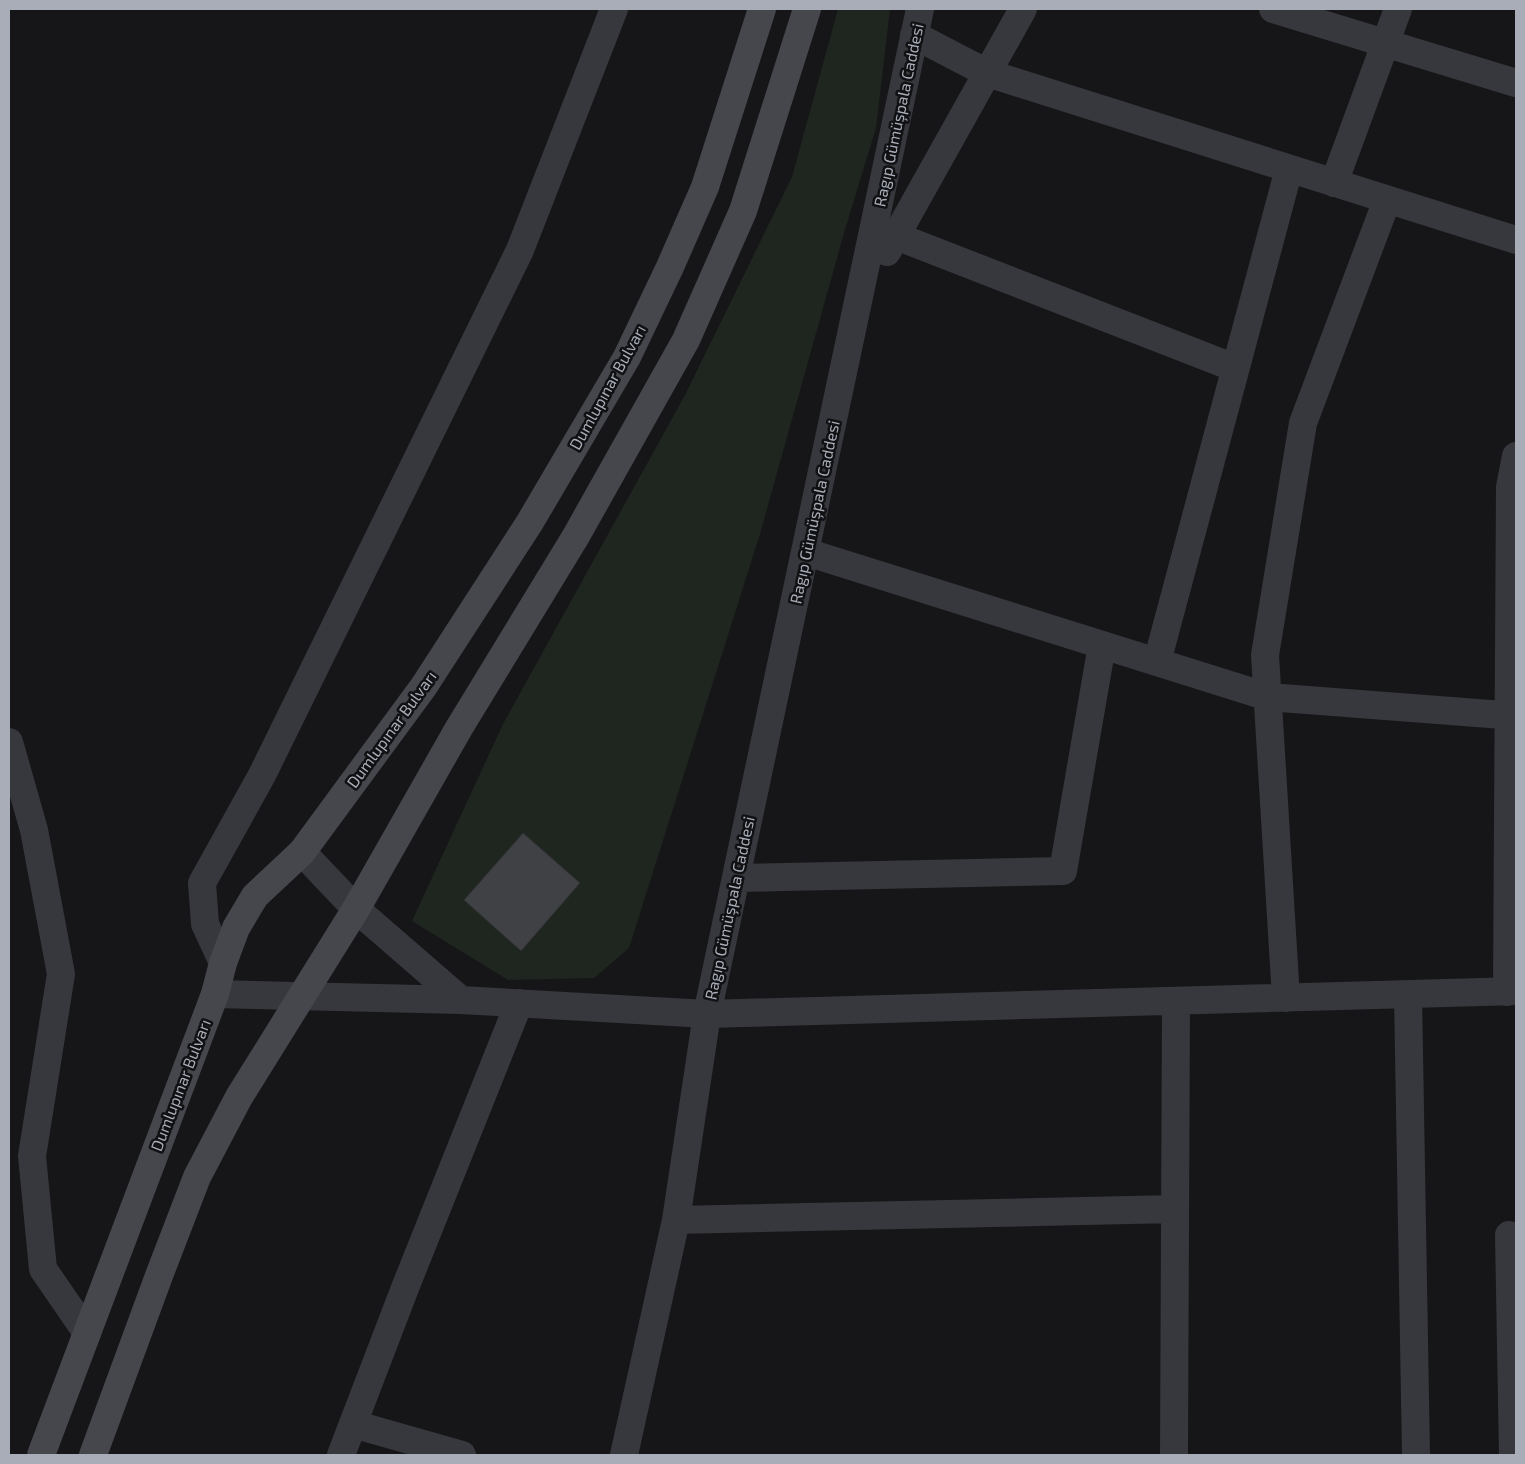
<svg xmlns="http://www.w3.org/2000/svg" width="1525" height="1464" font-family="'Exo 2',sans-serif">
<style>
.green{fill:#1e261f}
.building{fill:#404145;stroke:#303034}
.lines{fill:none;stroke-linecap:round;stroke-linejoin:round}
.street{stroke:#37383d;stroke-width:28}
.secondary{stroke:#45474d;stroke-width:28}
.labels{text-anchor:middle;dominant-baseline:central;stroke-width:5;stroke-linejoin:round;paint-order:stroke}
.street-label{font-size:16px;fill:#a8adb8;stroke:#111113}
</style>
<rect width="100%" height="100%" fill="#161618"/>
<path class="green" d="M 838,9 L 890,9 L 876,128 L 844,233 L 760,534 L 629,948 L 594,978 L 508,980 L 412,921 L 503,724 L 685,395 L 792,177 Z"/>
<path class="building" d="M 523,833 L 580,883 L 521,951 L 464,900 Z"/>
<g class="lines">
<path class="street" d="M 1273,9 L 1516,83
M 914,35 L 987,73 L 1516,240
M 1334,183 L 1398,9
M 896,236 L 1235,368
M 887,252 L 1023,9
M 806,552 L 1268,697 L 1516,716
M 1157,662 L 1289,169
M 9,742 L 34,830 L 61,974 L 32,1156 L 43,1269 L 87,1333
M 302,852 L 356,909 L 461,1000 L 707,1014 L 1516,991
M 736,878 L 1063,871 L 1102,645
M 223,963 L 205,924 L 202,883 L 262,775 L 520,250 L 614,9
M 1507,992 L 1510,487 L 1516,456
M 215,994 L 461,1000
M 1408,995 L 1416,1455
M 1286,998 L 1265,655 L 1303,423 L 1387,200
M 676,1220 L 1175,1209
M 1509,1235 L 1513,1455
M 353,1424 L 462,1455
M 341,1455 L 405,1288 L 519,1003
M 624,1455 L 676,1220 L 707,1014 L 920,9
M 1174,1455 L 1176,1001"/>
<path class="secondary" d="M 41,1455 L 215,994 L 223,963 L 236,928 L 255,896 L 302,852 L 424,686 L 530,522 L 627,357 L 670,267 L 705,187 L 762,9
M 93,1455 L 160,1273 L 197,1177 L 239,1097 L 356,909 L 459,728 L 576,536 L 686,340 L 743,211 L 807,9"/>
</g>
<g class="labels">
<g class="street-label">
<text transform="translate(898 115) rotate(-78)">Ragıp Gümüşpala Caddesi</text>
<text transform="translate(607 387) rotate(-61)">Dumlupınar Bulvarı</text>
<text transform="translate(814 512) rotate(-78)">Ragıp Gümüşpala Caddesi</text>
<text transform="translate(391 729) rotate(-54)">Dumlupınar Bulvarı</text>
<text transform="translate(729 908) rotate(-78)">Ragıp Gümüşpala Caddesi</text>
<text transform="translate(180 1085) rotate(-69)">Dumlupınar Bulvarı</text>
</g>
</g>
<rect width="1525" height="1464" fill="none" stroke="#a8adb8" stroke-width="20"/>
</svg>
